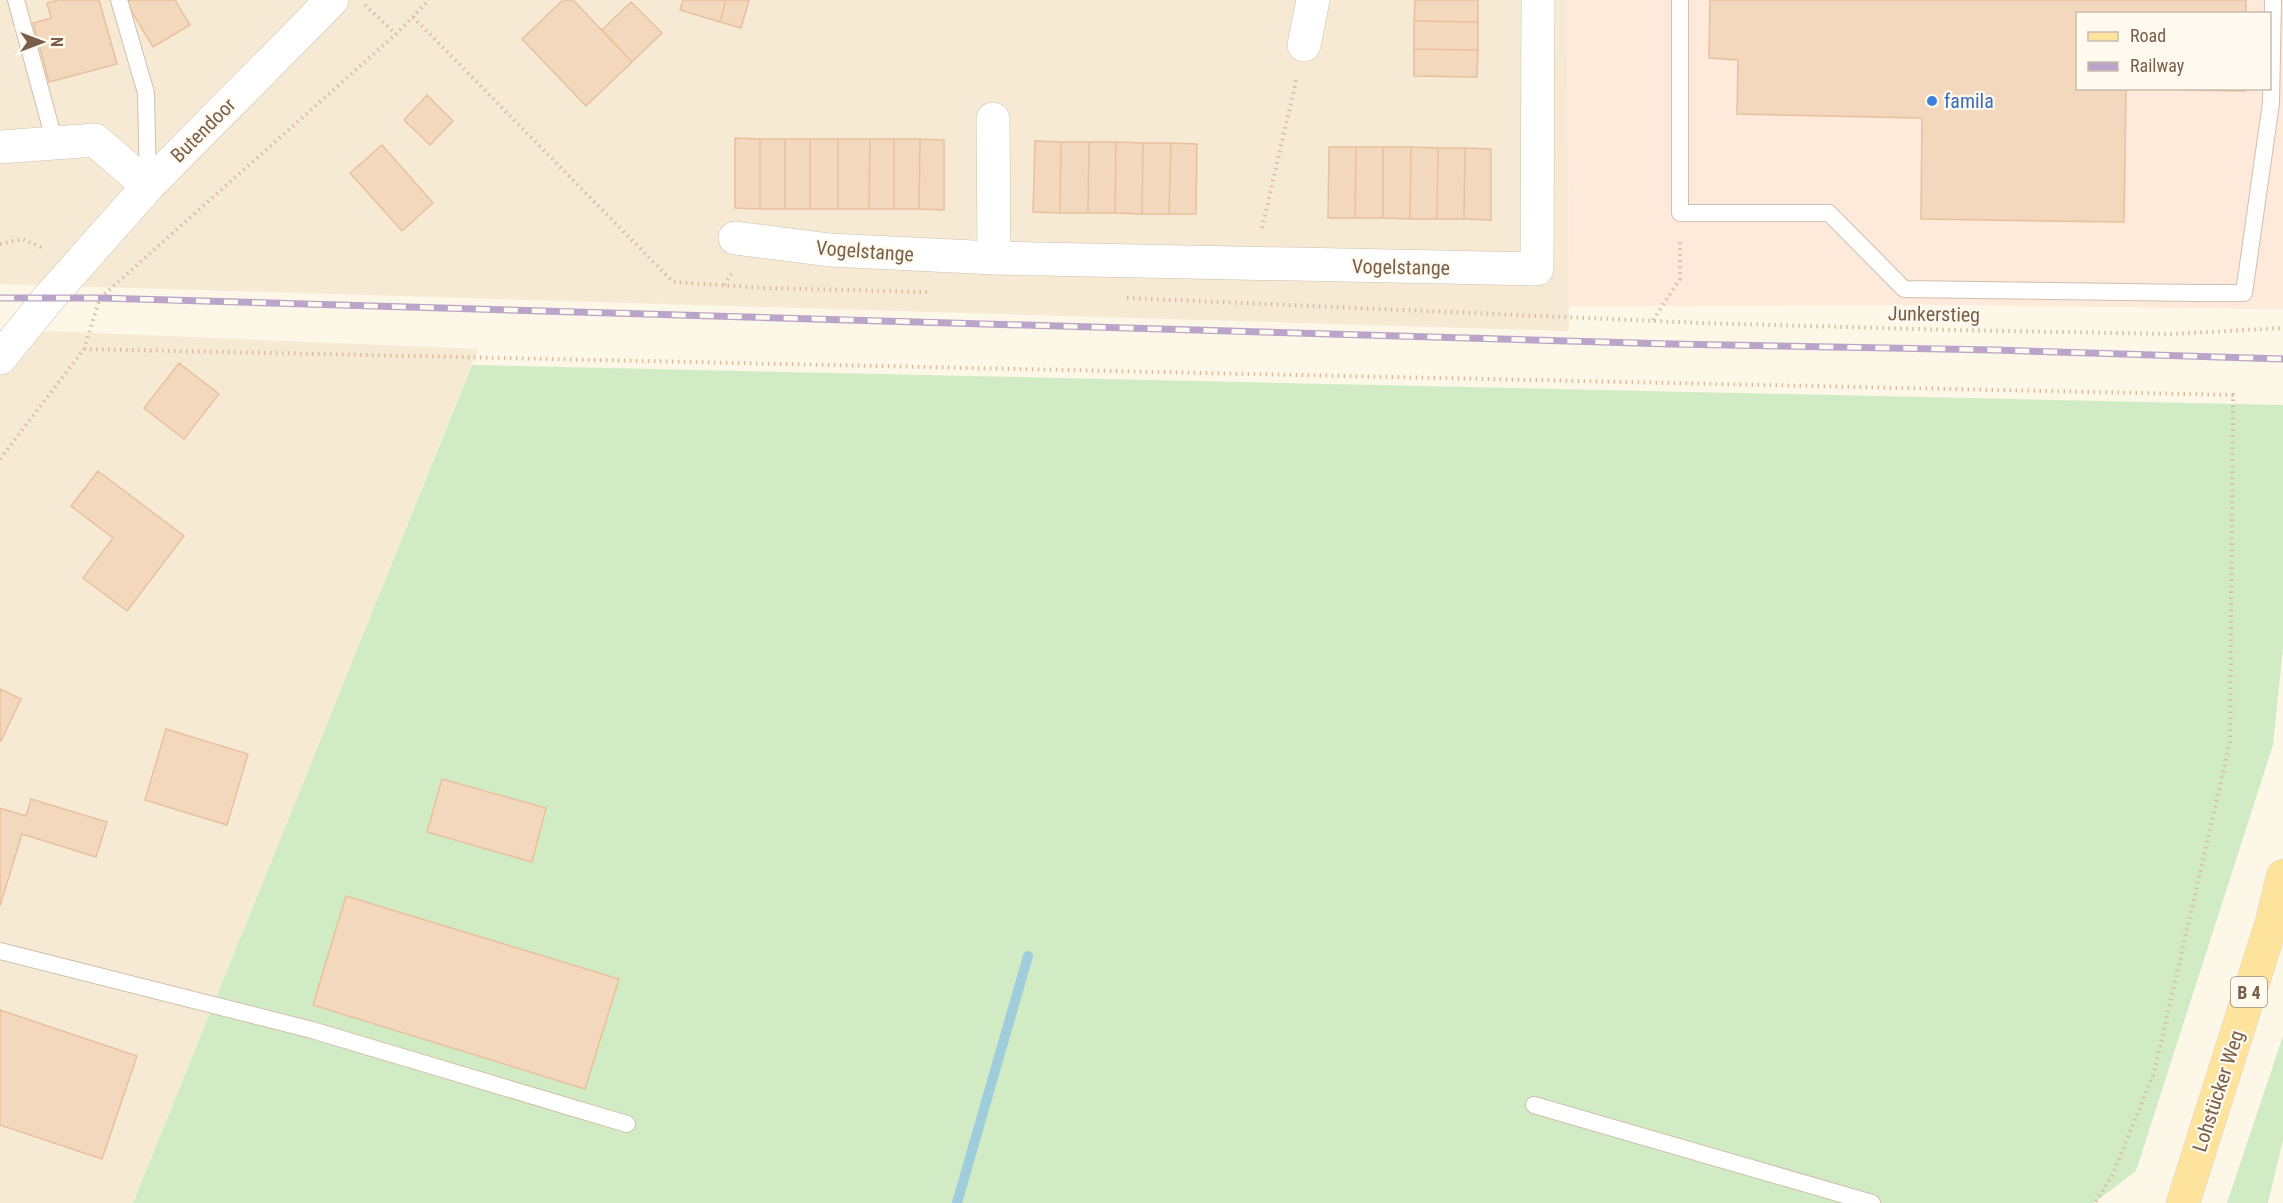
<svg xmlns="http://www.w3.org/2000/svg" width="2283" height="1203" font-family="'Roboto Condensed',sans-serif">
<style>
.residential{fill:#f6ead5}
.commercial{fill:#fee9db;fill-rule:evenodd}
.grass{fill:#d1ecc5}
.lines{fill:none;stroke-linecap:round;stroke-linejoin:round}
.stream{stroke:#a0cddb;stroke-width:10}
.building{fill:#f4d8be;stroke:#e8c09d;stroke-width:1.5}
.lane-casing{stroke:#d0bfac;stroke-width:18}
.street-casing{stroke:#d0bfac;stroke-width:34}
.primary-casing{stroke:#dcd5d0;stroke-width:34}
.path{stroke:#dabca0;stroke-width:4;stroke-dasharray:1.5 4.5;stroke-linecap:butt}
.lane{stroke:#fff;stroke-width:16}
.street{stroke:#fff;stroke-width:33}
.primary{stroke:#fee39d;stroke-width:33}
.rail-casing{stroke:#bba4c9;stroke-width:7}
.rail{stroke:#fffaef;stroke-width:4.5;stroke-dasharray:14;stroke-linecap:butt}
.shop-dot{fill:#3f7fe0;stroke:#fffaef;stroke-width:2}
.labels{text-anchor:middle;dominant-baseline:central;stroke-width:4.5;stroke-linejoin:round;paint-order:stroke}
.shield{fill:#fffaef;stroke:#a18e7c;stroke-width:1.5}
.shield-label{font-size:18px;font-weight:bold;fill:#795f4a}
.shop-label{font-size:20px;fill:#366cbe;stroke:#fffaef;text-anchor:start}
.street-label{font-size:20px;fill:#795f4a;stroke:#fffaef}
</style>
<rect width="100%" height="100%" fill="#fdf7e8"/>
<path class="residential" d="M 0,0 L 1567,0 L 1569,331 L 0,284 Z
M 0,329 L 478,349 L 133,1203 L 0,1203 Z"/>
<path class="commercial" d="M 1567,0 L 2283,0 L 2283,309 L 1960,305 L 1569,306 ZM 2078,14 L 2270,14 L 2270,88 L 2078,88 Z"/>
<path class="grass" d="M 472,365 L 2283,405 L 2283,648 L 2273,745 L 2136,1171 L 2094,1203 L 133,1203 Z
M 2283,1036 L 2283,1140 L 2268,1203 L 2227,1203 Z"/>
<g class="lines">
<path class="stream" d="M 957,1203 L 1028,956"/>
</g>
<path class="building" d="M 59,0 L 99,0 L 117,64 L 49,82 L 33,23 L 51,18 L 47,3 Z
M 130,0 L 175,0 L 190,25 L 153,47 L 126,2 Z
M 563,0 L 573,0 L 632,62 L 586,106 L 522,39 Z
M 683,0 L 726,0 L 720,22 L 680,10 Z
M 726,0 L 749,0 L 741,28 L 720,22 Z
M 1415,0 L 1478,0 L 1478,22 L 1414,21 Z
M 1710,0 L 2246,0 L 2246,14 L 2078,14 L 2078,88 L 2126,88 L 2124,222 L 1921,219 L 1922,118 L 1737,114 L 1738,60 L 1709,58 Z
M 631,2 L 662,33 L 632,62 L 602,30 Z
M 1414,21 L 1478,22 L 1478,50 L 1414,49 Z
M 1414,49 L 1478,50 L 1477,77 L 1414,76 Z
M 2183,88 L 2245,88 L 2245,91 L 2183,90 Z
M 427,95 L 453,121 L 430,145 L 404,120 Z
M 735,138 L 760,139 L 760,209 L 735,208 Z
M 760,139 L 785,139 L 785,209 L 760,209 Z
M 785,139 L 810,139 L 810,209 L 785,209 Z
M 810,139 L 838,139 L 838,209 L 810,209 Z
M 838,139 L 870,139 L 869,209 L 838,209 Z
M 870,139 L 894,139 L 894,209 L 869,209 Z
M 894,139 L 920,139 L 919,209 L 894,209 Z
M 920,139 L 944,140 L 944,210 L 919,209 Z
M 1035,141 L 1061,142 L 1060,213 L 1033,212 Z
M 1061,142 L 1089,142 L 1088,213 L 1060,213 Z
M 1089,142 L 1116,142 L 1115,213 L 1088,213 Z
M 1116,142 L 1143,143 L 1142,214 L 1115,213 Z
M 1143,143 L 1171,143 L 1169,214 L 1142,214 Z
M 1171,143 L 1197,144 L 1196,214 L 1169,214 Z
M 382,145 L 433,203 L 402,231 L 350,173 Z
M 1329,147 L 1356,147 L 1355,218 L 1328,218 Z
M 1356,147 L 1383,147 L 1383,218 L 1355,218 Z
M 1383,147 L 1411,147 L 1410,219 L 1383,218 Z
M 1411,147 L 1438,148 L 1437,219 L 1410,219 Z
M 1438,148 L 1465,148 L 1464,219 L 1437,219 Z
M 1465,148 L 1491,149 L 1491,220 L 1464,219 Z
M 179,363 L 219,394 L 184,439 L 144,408 Z
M 98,471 L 184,536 L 127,611 L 83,578 L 113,538 L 71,506 Z
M 0,689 L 21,699 L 1,741 L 0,741 Z
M 166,729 L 248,754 L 227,825 L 145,800 Z
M 442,779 L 546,808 L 532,862 L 427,832 Z
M 31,799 L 107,822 L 96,857 L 22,834 L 0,906 L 0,808 L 26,816 Z
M 346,896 L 619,979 L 585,1089 L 313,1005 Z
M 0,1010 L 137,1056 L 102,1159 L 0,1125 Z"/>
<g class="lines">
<defs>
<path id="lane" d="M 16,0 L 55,143
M 119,0 L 146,93 L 148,184
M 1680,0 L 1680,213 L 1829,213 L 1904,289 L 2197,293 L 2244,293 L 2271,103 L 2273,0
M 0,951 L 312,1030 L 627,1124
M 1534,1105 L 1872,1203"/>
<path id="street" d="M 1304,45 L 1313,0
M 993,119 L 994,258
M 0,147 L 95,140 L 148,186
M 735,238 L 830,250 L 994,258 L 1537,269 L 1538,0
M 0,358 L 48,299 L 148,186 L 332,0"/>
<path id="primary" d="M 2183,1203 L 2272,922 L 2283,876"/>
</defs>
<use href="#lane" class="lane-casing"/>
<use href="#street" class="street-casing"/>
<use href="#primary" class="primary-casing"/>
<path class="path" d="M 365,5 L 396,34
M 413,17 L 673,282 L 765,288 L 927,292
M 1262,228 L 1297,77
M 0,244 L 22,239 L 45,249
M 724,285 L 733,271
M 1127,298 L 1703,323 L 1952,330 L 2171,334 L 2283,328
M 1653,320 L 1680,279 L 1680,238
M 84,349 L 2233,395 L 2230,742 L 2154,1073 L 2112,1176 L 2095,1203
M 0,459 L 84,349 L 100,298 L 396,34 L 429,0"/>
<use href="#lane" class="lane"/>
<use href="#street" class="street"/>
<use href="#primary" class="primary"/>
<defs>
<path id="rail" d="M 0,298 L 100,298 L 1671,344 L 1995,350 L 2283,359"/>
</defs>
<use href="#rail" class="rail-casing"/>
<use href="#rail" class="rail"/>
</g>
<circle class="shop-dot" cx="1932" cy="101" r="6"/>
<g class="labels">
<rect class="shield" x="2231" y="977" width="36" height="30" rx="4.5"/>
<g class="shield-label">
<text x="2249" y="992">B 4</text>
</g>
<g class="shop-label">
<text x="1944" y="101">famila</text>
</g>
<g class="street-label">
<text transform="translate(203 130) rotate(-45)">Butendoor</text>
<text transform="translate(865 251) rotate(4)">Vogelstange</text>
<text transform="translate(1401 267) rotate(1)">Vogelstange</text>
<text transform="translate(1934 314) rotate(1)">Junkerstieg</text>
<text transform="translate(2218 1091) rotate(-72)">Lohstücker Weg</text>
</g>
</g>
<rect x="2076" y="12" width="195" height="78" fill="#fffaef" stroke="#c9bcad" stroke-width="1.5"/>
<rect x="2088" y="32" width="30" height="9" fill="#fee39d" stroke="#c9bcad" stroke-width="1.5"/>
<text x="2130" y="42" font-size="18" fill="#795f4a">Road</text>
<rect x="2088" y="62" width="30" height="9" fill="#bba4c9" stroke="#c9bcad" stroke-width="1.5"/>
<text x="2130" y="72" font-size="18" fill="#795f4a">Railway</text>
<g transform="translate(42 42) rotate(90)" stroke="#fffaef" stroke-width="4.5" paint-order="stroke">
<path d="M0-4.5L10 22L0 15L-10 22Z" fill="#795f4a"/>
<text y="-9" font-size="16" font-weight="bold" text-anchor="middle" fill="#795f4a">N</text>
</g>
</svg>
